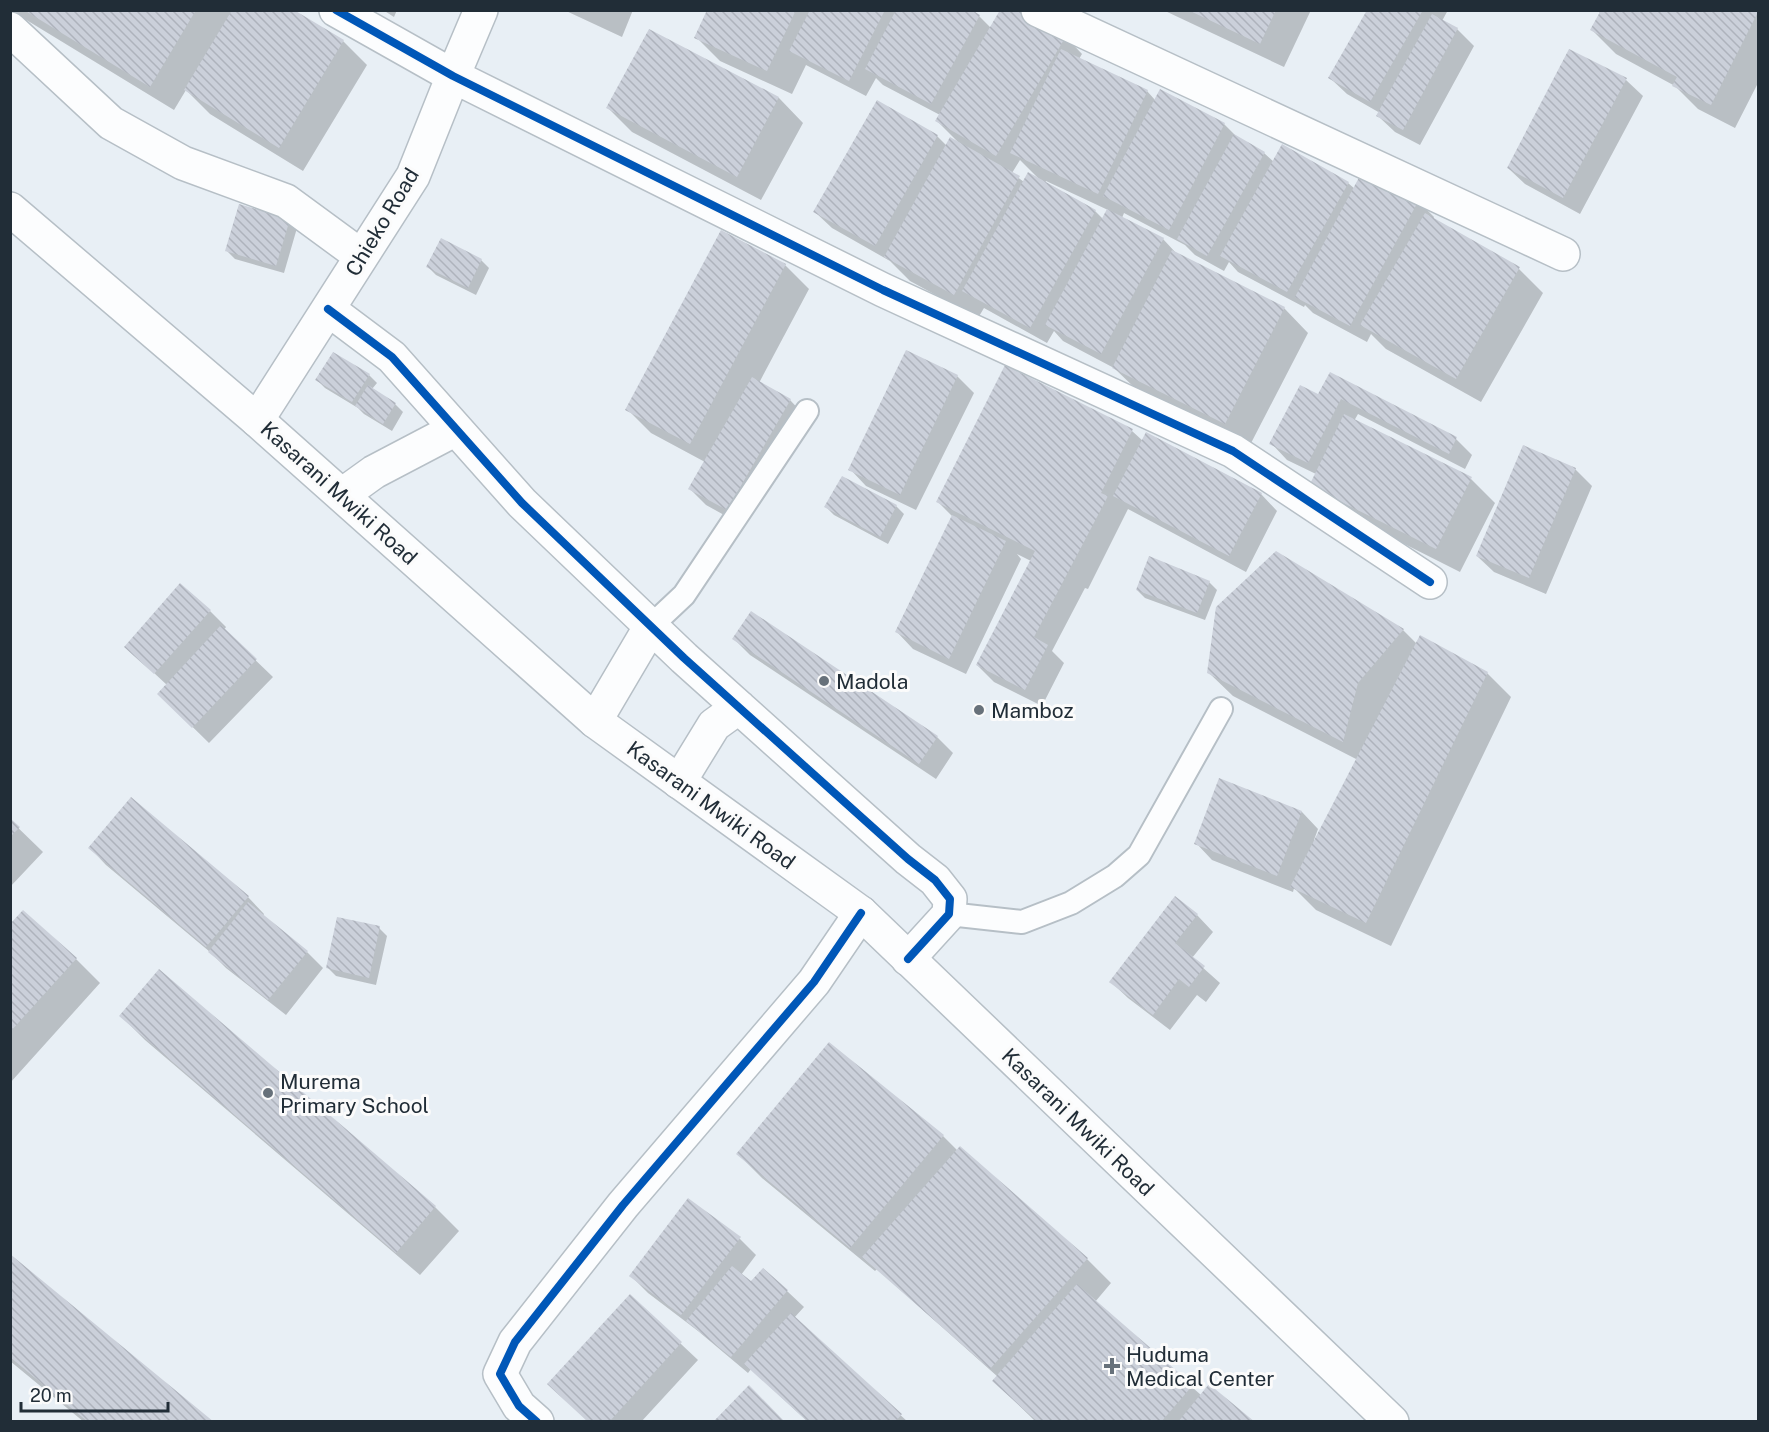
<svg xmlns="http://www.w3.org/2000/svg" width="1769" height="1432" font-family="'Public Sans',sans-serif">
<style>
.shadow{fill:#0003;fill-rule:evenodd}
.building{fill:url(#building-back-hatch)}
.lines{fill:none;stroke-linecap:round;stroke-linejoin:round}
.service-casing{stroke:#b6bfc6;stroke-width:26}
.minor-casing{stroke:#b6bfc6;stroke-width:36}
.secondary-casing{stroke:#b6bfc6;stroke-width:36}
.service{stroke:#fcfdfe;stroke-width:22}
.minor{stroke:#fcfdfe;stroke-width:33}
.secondary{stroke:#fcfdfe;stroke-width:33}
.cycleway-casing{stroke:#fbfbfb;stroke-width:11}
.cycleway{stroke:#0057b8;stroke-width:8}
.poi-dot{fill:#67717a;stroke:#fbfbfb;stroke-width:2}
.labels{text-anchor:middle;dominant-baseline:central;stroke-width:6;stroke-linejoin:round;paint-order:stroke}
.street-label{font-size:21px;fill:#212d37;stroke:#fbfbfb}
.poi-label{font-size:21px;fill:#212d37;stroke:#fbfbfb;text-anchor:start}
</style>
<defs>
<pattern id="building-back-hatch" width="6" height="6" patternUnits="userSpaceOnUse" patternTransform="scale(1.5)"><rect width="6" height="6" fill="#cbd0da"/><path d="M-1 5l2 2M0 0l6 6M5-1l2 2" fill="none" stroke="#aeb3bc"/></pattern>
</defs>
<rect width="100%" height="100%" fill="#e8eff5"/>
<path class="shadow" d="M 10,10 L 291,10 L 343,41 L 367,65 L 303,171 L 210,114 L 186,90 L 174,110 Z
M 383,10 L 397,10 L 394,17 Z
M 564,10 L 633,10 L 622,37 Z
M 709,10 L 969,10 L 979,16 L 991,28 L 1066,37 L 1082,54 L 1079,59 L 1147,91 L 1155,100 L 1224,124 L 1239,139 L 1264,153 L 1274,162 L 1348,183 L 1355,189 L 1418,201 L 1434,217 L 1433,220 L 1519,269 L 1543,293 L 1481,402 L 1386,349 L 1371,334 L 1367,342 L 1313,313 L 1305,305 L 1304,307 L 1238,272 L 1229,262 L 1224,271 L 1195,255 L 1185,245 L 1124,213 L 1122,218 L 1163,239 L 1177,254 L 1284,308 L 1308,333 L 1249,447 L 1138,391 L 1114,368 L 1063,341 L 1054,331 L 1047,343 L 984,308 L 978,318 L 910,281 L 890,261 L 832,228 L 815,212 L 878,102 L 937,136 L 947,146 L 958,142 L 937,121 L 940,115 L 883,85 L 876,78 L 866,96 L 806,65 L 792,94 L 720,61 L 696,37 ZM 1020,160 L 1038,178 L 1024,182 L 1012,173 ZM 1046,181 L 1108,210 L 1103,219 L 1095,211 L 1045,183 Z
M 1163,10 L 1311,10 L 1284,67 Z
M 1369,10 L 1448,10 L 1442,21 L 1457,29 L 1474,46 L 1420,145 L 1395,132 L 1378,116 L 1380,113 L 1347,94 L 1330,78 Z
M 1597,10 L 1758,10 L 1758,83 L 1735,128 L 1698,109 L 1675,86 L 1616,54 L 1592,30 L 1601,14 Z
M 650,31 L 779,98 L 803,123 L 761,200 L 632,132 L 608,108 Z
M 1570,51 L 1626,80 L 1643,96 L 1580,214 L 1525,184 L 1508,168 Z
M 289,220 L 297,228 L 284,273 L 235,259 L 227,251 Z
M 481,260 L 489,268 L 476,295 L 436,275 L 428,267 Z
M 785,265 L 809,289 L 759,383 L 790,400 L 806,417 L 744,526 L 706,505 L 690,489 L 705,462 L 651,433 L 627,409 Z
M 907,352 L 957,376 L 974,393 L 916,510 L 866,486 L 850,469 Z
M 1330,374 L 1456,439 L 1472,455 L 1465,469 L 1358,414 L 1354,421 L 1471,479 L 1495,503 L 1460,572 L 1335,509 L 1316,474 L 1287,460 L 1271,443 L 1319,396 Z
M 369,375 L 377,383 L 372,389 L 395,404 L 403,412 L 392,431 L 364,414 L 358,408 L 325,388 L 317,380 Z
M 1132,431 L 1143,441 L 1261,494 L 1277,511 L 1246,572 L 1128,509 L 1088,589 L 1085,588 L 1052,651 L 1064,663 L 1042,706 L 994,682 L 977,665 L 1031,561 L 1017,554 L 1021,559 L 966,674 L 913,649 L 897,632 L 953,517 L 938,502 Z
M 1575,469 L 1592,486 L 1546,594 L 1494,572 L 1477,556 Z
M 896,506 L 904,514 L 888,544 L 834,515 L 826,507 Z
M 1209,582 L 1217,590 L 1205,620 L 1145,598 L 1137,590 Z
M 210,611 L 226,627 L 224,630 L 273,677 L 209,743 L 159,694 L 167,685 L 126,647 Z
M 1403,630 L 1417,644 L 1487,673 L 1511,697 L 1391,946 L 1316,910 L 1294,888 L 1293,892 L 1212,860 L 1196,843 L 1220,780 L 1302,812 L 1318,829 L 1314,840 L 1316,841 L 1358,760 L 1233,696 L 1208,672 Z
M 734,639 L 937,737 L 953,753 L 936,779 L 750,655 Z
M 131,799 L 248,897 L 264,914 L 263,916 L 307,952 L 323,968 L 286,1015 L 226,968 L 210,952 L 106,865 L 90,848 Z
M 10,820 L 43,852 L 10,887 Z
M 1175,899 L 1197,915 L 1213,932 L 1192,958 L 1220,983 L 1206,1002 L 1197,995 L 1170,1030 L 1128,998 L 1111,982 Z
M 23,912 L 76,959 L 100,983 L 10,1083 L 10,926 Z
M 379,928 L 387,936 L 376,985 L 336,976 L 328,968 Z
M 121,1016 L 435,1207 L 459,1231 L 420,1275 L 145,1040 Z
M 943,1136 L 958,1151 L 961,1148 L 1087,1259 L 1111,1283 L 1095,1302 L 1201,1395 L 1253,1422 L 1036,1422 L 994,1381 L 998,1377 L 877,1269 L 875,1271 L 762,1178 L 738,1154 Z
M 689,1200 L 740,1239 L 756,1255 L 741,1275 L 751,1283 L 787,1291 L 804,1307 L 794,1318 L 908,1422 L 808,1422 L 751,1369 L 748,1373 L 698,1331 L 648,1293 L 631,1276 Z
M 10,1256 L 211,1422 L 84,1422 L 10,1361 Z
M 630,1296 L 698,1360 L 641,1422 L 589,1422 Z"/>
<path class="building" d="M 24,10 L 196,10 L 150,87 Z
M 232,10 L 294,10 L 344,40 L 279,148 L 184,90 Z
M 707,10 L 796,10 L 767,71 L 694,38 Z
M 810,10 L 885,10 L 849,81 L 789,51 Z
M 896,10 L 972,10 L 980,15 L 931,104 L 865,69 Z
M 1000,10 L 1023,10 L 1066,36 L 996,156 L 935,121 Z
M 1188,10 L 1276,10 L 1260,44 Z
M 1367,10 L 1423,10 L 1370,102 L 1328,78 Z
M 1601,10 L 1758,10 L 1758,12 L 1711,105 L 1672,86 L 1677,77 L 1590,30 Z
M 1432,14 L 1458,28 L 1403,130 L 1376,116 Z
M 649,29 L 779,97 L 737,177 L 606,108 Z
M 1061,49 L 1148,90 L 1098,194 L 1010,153 Z
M 1569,49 L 1627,78 L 1563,198 L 1507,168 Z
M 1160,89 L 1225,123 L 1169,230 L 1103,196 Z
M 877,100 L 938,135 L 875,246 L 813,212 Z
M 1234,134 L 1265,152 L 1207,256 L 1177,239 Z
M 950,137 L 1020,176 L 954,295 L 884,257 Z
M 1282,144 L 1349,182 L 1287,292 L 1220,256 Z
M 1363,170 L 1419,200 L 1350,326 L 1295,297 Z
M 1028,172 L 1096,210 L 1030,328 L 962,291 Z
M 239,204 L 290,219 L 276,266 L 225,251 Z
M 1107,209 L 1164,238 L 1101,354 L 1045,325 Z
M 1425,213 L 1520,267 L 1456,379 L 1360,325 Z
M 721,230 L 786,264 L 690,444 L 625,410 Z
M 441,238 L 482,259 L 468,288 L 426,267 Z
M 1172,250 L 1285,307 L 1225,424 L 1112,368 Z
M 906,350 L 958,375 L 900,495 L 848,470 Z
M 333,352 L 370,374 L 352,402 L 315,380 Z
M 1005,365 L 1133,429 L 1101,493 L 1108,496 L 1034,637 L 1048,645 L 1025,690 L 976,665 L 1035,551 L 936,502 Z
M 1330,372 L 1457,437 L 1449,454 L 1341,399 L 1308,463 L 1269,444 L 1300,385 L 1318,394 Z
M 752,377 L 791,399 L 727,510 L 688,489 Z
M 368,385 L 396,403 L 383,424 L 355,406 Z
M 1344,414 L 1472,477 L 1436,549 L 1309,486 Z
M 1146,432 L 1262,493 L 1229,556 L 1113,496 Z
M 1523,445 L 1576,468 L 1529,578 L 1476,556 Z
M 842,476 L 897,505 L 880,537 L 824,507 Z
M 952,515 L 1006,541 L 949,659 L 895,632 Z
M 1276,551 L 1404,629 L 1358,683 L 1343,742 L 1207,673 L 1216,607 Z
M 1149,556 L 1210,581 L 1197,613 L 1136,590 Z
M 180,583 L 211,610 L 154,674 L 124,647 Z
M 751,611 L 938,736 L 919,764 L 732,639 Z
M 221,625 L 257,659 L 192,728 L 157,694 Z
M 1420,635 L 1488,672 L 1366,923 L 1290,887 Z
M 1219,778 L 1302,811 L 1277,876 L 1194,844 Z
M 131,797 L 249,896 L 206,947 L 88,848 Z
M 10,818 L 20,827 L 10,837 Z
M 1175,896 L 1198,914 L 1175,943 L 1205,966 L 1189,987 L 1179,979 L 1153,1015 L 1109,982 Z
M 248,902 L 308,951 L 268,1000 L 208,952 Z
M 23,910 L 77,958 L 10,1032 L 10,924 Z
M 337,917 L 380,926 L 369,978 L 326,968 Z
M 159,969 L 436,1206 L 396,1253 L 119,1016 Z
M 829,1042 L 944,1135 L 850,1248 L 736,1154 Z
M 960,1146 L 1088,1258 L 990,1369 L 862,1257 Z
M 688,1198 L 741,1237 L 681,1315 L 629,1276 Z
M 10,1254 L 214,1422 L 88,1422 L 10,1357 Z
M 732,1266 L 751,1281 L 763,1268 L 788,1290 L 731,1357 L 686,1321 Z
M 1077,1284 L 1193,1385 L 1161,1422 L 1038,1422 L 992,1381 Z
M 630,1294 L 682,1342 L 609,1422 L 588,1422 L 547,1384 Z
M 791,1313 L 902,1414 L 895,1422 L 808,1422 L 744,1364 Z
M 1209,1384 L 1255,1422 L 1178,1422 Z
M 749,1385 L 785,1422 L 713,1422 Z"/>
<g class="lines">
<defs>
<path id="service" d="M 651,626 L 684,595 L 807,411
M 949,914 L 1022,922 L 1071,903 L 1115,876 L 1139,855 L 1221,709"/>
<path id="minor" d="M 336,10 L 453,76 L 883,290 L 1233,451 L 1430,582
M 1038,10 L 1563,254
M 10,29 L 111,123 L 183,163 L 286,201 L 361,256
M 328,309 L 392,357 L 522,503 L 684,658 L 908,859 L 935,880 L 950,899 L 949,914 L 908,959
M 257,420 L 413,176 L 453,76 L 481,10
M 342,495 L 374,472 L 456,429
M 595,721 L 651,626
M 679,782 L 714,725 L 739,707
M 537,1422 L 519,1406 L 500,1374 L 515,1342 L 623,1205 L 814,982 L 861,913"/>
<path id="secondary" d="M 10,209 L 257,420 L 595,721 L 861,913 L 1392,1422"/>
</defs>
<use href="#service" class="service-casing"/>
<use href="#minor" class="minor-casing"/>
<use href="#secondary" class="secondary-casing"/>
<use href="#service" class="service"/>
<use href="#minor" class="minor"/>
<use href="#secondary" class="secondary"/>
<defs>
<path id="cycleway" d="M 336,10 L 453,76 L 883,290 L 1233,451 L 1430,582
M 328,309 L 392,357 L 522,503 L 684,658 L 908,859 L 935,880 L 950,899 L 949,914 L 908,959
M 537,1422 L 519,1406 L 500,1374 L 515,1342 L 623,1205 L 814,982 L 861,913"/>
</defs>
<use href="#cycleway" class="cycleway-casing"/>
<use href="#cycleway" class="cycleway"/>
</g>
<g class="poi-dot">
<circle cx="824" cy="681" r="6"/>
<circle cx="979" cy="710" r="6"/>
<circle cx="268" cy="1093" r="6"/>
<path d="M1109 1357h6v6h6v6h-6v6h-6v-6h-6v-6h6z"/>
</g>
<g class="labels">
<g class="street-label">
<text transform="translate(382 222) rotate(-59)">Chieko Road</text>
<text transform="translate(339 493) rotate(42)">Kasarani Mwiki Road</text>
<text transform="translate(711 805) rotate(36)">Kasarani Mwiki Road</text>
<text transform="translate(1078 1122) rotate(44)">Kasarani Mwiki Road</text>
</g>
<g class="poi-label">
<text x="836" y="681">Madola</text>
<text x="991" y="710">Mamboz</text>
<text x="280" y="1081">Murema<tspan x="280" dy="24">Primary School</tspan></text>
<text x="1126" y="1354">Huduma<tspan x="1126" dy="24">Medical Center</tspan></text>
</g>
</g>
<rect width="1769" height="1432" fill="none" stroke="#212d37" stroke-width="24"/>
<path d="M21 1402v9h147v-9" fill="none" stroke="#212d37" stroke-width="3"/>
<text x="30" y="1402" font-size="18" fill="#212d37" stroke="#fbfbfb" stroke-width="4.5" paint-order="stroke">20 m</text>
</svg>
